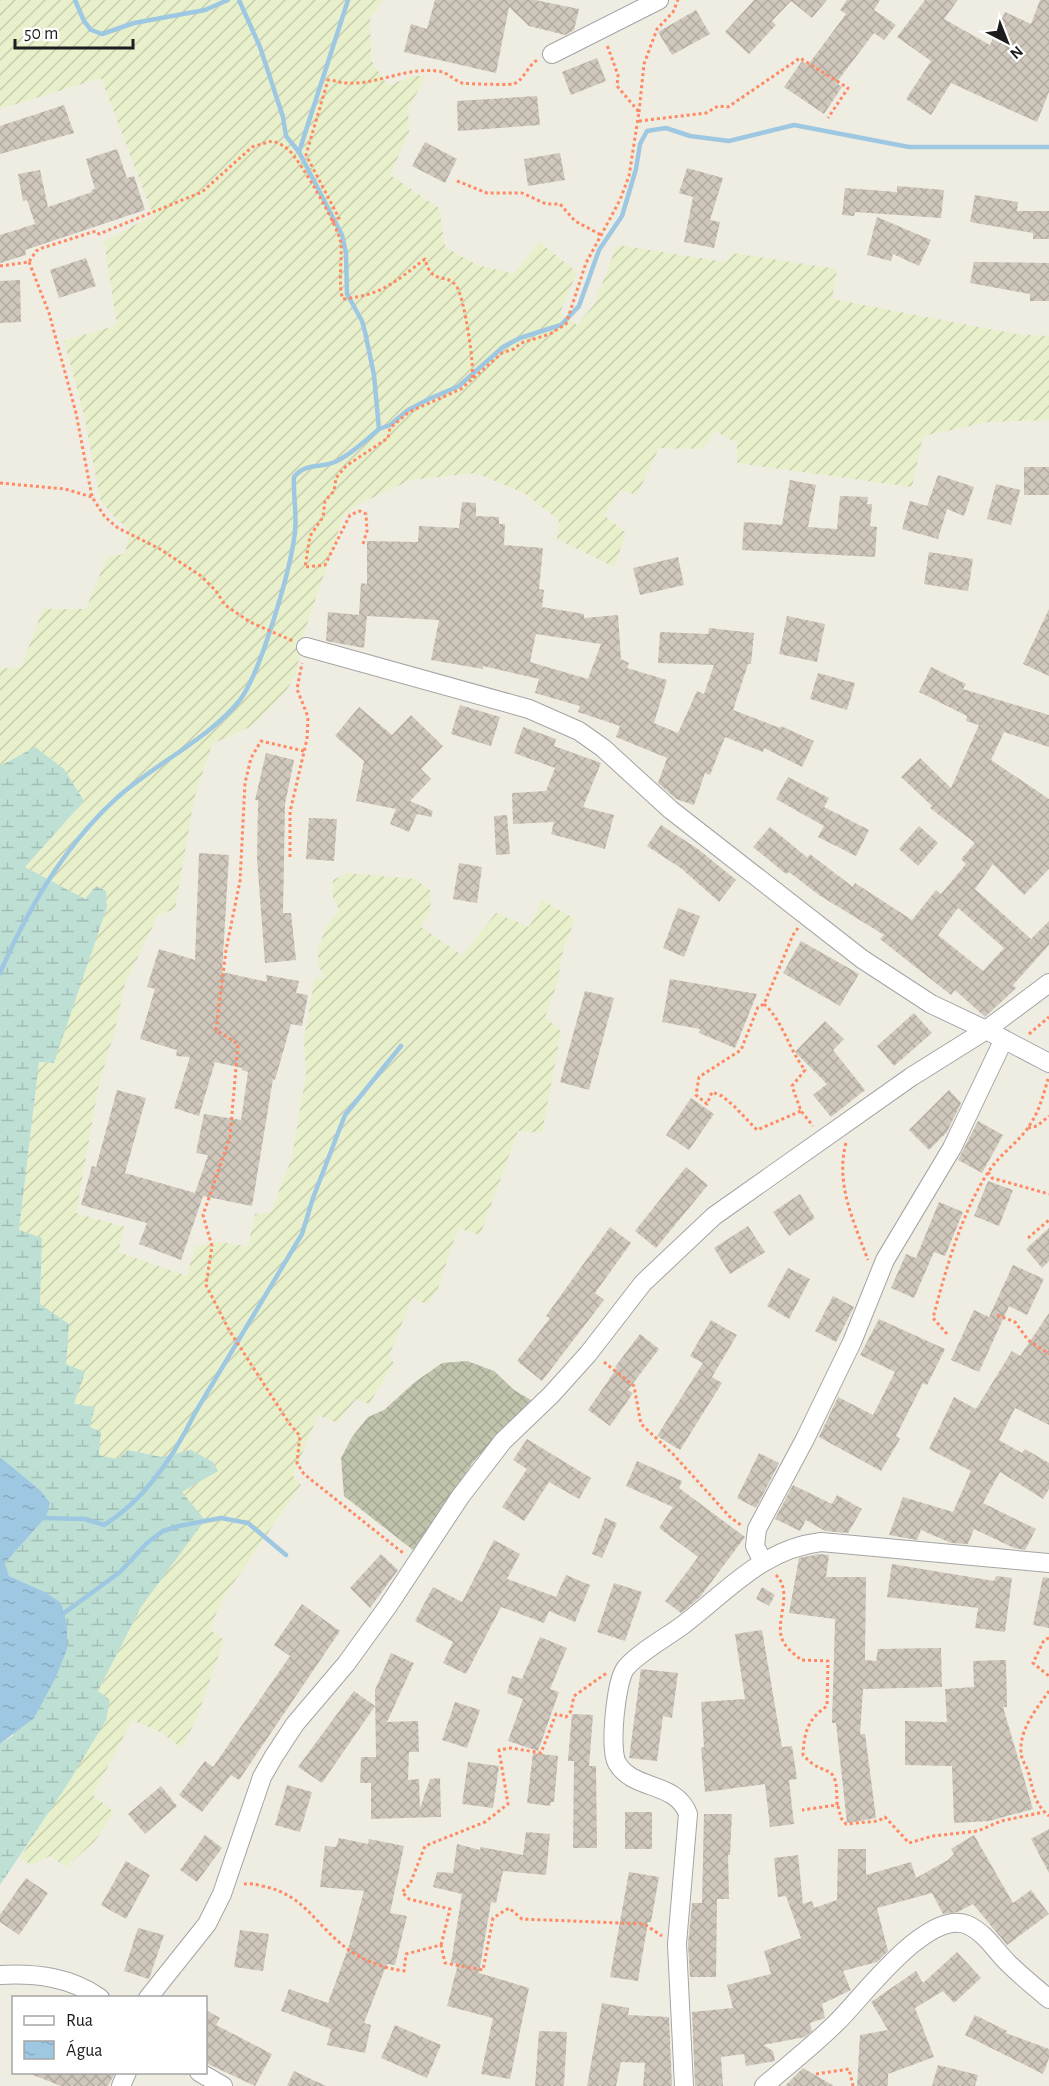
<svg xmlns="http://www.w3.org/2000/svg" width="1049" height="2086" font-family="'Alegreya Sans',sans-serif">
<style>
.construction{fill:url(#construction-cross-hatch)}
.farmland{fill:url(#farmland-furrows)}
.wetland{fill:url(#wetland-marsh)}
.water{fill:url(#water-ripples)}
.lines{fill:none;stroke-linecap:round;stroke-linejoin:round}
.stream{stroke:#9ec8e1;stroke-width:4.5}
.building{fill:url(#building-cross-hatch);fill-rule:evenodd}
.minor-casing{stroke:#a4a4a4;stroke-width:20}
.path{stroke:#ff8963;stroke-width:3;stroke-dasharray:3 3;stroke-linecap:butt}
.minor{stroke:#fff;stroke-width:18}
</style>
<defs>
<pattern id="construction-cross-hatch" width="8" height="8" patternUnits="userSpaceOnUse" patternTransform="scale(1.5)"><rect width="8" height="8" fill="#c1c4ad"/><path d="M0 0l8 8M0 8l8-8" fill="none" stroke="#a5a894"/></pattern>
<pattern id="farmland-furrows" width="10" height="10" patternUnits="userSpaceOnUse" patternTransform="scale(1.5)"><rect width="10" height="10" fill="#e8f0cb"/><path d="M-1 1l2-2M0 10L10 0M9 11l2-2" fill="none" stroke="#c7cdae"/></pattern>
<pattern id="wetland-marsh" width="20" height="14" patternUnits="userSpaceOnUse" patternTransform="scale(1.5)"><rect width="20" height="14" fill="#bddfd4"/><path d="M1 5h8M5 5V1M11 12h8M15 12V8" fill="none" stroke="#a2bfb6"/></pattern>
<pattern id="water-ripples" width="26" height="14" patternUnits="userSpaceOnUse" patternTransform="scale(1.5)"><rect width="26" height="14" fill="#9ec8e1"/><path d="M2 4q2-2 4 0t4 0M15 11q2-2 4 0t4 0" fill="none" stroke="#88abc1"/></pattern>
<pattern id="building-cross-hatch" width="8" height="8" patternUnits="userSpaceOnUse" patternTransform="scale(1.5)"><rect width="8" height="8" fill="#cfc7bb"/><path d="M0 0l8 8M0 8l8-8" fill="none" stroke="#b1aaa0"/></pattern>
</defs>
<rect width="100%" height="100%" fill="#efede2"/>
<path class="construction" d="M 467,1361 L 494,1371 L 514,1390 L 531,1400 L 474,1461 L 413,1550 L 344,1496 L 341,1458 L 352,1437 L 368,1417 L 384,1410 L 415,1382 L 442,1363 Z"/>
<path class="farmland" d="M 0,0 L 383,0 L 370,19 L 371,60 L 388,86 L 411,76 L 426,76 L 408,109 L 409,132 L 390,175 L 439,208 L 445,247 L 477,265 L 514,274 L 539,242 L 577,272 L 560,313 L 577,325 L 594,305 L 617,245 L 726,262 L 733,253 L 837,269 L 832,299 L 1016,334 L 1049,336 L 1049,420 L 989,422 L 923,436 L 912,487 L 737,463 L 737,443 L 715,431 L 703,449 L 659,448 L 637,495 L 620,490 L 604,515 L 626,533 L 614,567 L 557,539 L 559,520 L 524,493 L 476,473 L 411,480 L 363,502 L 344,515 L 303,636 L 296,674 L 285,693 L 252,726 L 212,744 L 194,799 L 175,909 L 158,915 L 125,984 L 114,1033 L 99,1084 L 76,1213 L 125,1227 L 118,1252 L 187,1276 L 195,1246 L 218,1242 L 248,1246 L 255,1214 L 271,1212 L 292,1157 L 306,1074 L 304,1038 L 315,977 L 324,979 L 318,963 L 318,949 L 327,925 L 339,910 L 332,895 L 333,880 L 347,873 L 415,879 L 431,891 L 430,911 L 421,927 L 462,955 L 496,913 L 529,927 L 542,900 L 575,919 L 563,951 L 557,984 L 545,1017 L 561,1031 L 542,1133 L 518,1131 L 480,1235 L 458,1228 L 437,1291 L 427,1304 L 412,1298 L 389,1356 L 394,1363 L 369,1404 L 356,1399 L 337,1423 L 318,1415 L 293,1476 L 301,1485 L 225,1595 L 209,1629 L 224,1640 L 197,1717 L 182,1748 L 162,1733 L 132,1720 L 93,1795 L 114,1812 L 95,1841 L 66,1867 L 50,1856 L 31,1865 L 20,1858 L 106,1720 L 98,1691 L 141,1607 L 181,1493 L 191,1450 L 161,1457 L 129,1450 L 117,1459 L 99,1455 L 90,1427 L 74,1404 L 65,1364 L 68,1324 L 40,1305 L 42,1238 L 19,1231 L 39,1062 L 53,1063 L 107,907 L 106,891 L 96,886 L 85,899 L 25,867 L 84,801 L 0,766 L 0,669 L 21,667 L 43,609 L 86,609 L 107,557 L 125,554 L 129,529 L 113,516 L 100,499 L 84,415 L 64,341 L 117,325 L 104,242 L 153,215 L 101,78 L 0,109 Z"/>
<path class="wetland" d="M 35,747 L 64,769 L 84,801 L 25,867 L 85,899 L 96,886 L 106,891 L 107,907 L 54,1063 L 39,1062 L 19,1230 L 42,1238 L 40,1304 L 69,1324 L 66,1364 L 85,1372 L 74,1404 L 95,1407 L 90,1427 L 101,1432 L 99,1455 L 117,1459 L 128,1450 L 161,1457 L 191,1450 L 213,1462 L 218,1471 L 182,1492 L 205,1520 L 141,1607 L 98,1691 L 110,1700 L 106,1720 L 69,1782 L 0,1885 L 0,1744 L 13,1736 L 45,1592 L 9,1576 L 5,1563 L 46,1517 L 39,1489 L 0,1457 L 0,766 Z"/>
<path class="water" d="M 0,1457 L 39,1489 L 50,1503 L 46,1517 L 5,1563 L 9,1576 L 45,1592 L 61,1603 L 67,1624 L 67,1649 L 56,1677 L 34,1718 L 0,1744 Z"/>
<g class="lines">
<path class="stream" d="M 75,0 L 84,21 L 91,30 L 102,34 L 134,23 L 205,10 L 228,0
M 299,152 L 348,0
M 379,429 L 390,425 L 408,410 L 429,399 L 459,386 L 503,347 L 520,338 L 561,325 L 579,306 L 599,250 L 622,216 L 636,169 L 640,144 L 647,131 L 666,128 L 690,136 L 729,141 L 794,125 L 909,147 L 1049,147
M 0,973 C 28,908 66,843 119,796 C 154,765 212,736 240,700 C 261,672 291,568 295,532 C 297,514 293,495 294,477 C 306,462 321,469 337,461 C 353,453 366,440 379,429 L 374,375 L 365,332 L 362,321 L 347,294 L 346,253 L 342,235 L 299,152 L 286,136 L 283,117 L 260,47 L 239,0
M 42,1518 L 85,1519 L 104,1525 C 145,1500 174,1456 195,1413 L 302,1234 L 313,1198 L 345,1115 L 401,1046
M 60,1616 L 120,1572 L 147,1543 L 163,1531 L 179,1526 L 221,1518 L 248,1523 L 286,1555"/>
</g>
<path class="building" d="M 435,0 L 535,0 L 579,9 L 574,30 L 565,35 L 529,26 L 509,7 L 496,73 L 404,52 L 411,24 L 427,29 Z
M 754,0 L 827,0 L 812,18 L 791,1 L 772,21 L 776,25 L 749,54 L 725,32 Z
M 847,0 L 880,0 L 874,10 L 896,25 L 884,40 L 874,33 L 836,83 L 842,87 L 824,114 L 784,87 L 802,61 L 808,65 L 846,14 L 840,10 Z
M 925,0 L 958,0 L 944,19 L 990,45 L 1005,12 L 1031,24 L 1040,0 L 1049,0 L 1049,92 L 1037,122 L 951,83 L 931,115 L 906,99 L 931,61 L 897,37 Z
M 696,10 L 710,34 L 672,55 L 658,32 Z
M 597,58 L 606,81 L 571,95 L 562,72 Z
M 537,96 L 540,125 L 458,131 L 457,101 Z
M 64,105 L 74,133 L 0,154 L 0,126 Z
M 425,142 L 457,159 L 445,183 L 412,166 Z
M 117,149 L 127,178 L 134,176 L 145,210 L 25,250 L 26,255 L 0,263 L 0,235 L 35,224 L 27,200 L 23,201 L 18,174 L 40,170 L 48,207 L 92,192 L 91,190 L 95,189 L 86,159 Z
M 560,153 L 565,180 L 528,186 L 524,159 Z
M 687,168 L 723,178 L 710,220 L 720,222 L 714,248 L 684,242 L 693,197 L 679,193 Z
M 897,186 L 944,190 L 941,218 L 855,212 L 854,216 L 842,215 L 845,188 L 897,192 Z
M 975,195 L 1018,202 L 1017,211 L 1049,211 L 1049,239 L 1033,239 L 1033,233 L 970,222 Z
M 877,217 L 931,240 L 919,266 L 893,254 L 891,261 L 867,255 Z
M 86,258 L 96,286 L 59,298 L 50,270 Z
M 974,262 L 1049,263 L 1049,301 L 1030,301 L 1030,294 L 970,283 Z
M 20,280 L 21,322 L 0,323 L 0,281 Z
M 1024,467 L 1049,467 L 1049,495 L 1024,495 Z
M 938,475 L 974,487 L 964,516 L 947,509 L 938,539 L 902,529 L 910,501 L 927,506 Z
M 790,480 L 816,485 L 808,527 L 837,529 L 840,496 L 868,497 L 867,504 L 872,504 L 870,526 L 877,527 L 875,557 L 742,550 L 744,522 L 782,525 Z
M 996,484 L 1020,490 L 1011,525 L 987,519 Z
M 462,502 L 476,503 L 476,516 L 499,517 L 499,524 L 505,524 L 504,545 L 543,548 L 539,589 L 544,590 L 542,607 L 584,614 L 584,618 L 618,615 L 621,659 L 629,663 L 627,668 L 667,680 L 654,723 L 678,733 L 697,691 L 704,694 L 714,665 L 658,663 L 660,632 L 708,634 L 709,628 L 754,633 L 751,664 L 748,664 L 733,710 L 780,728 L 781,726 L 814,741 L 802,767 L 764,748 L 763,752 L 725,737 L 710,775 L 705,773 L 694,805 L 676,799 L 658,783 L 667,758 L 616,737 L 620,726 L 578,712 L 580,706 L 535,693 L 539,679 L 483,666 L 483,669 L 431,660 L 439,620 L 367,616 L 364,648 L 326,641 L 328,612 L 359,615 L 361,583 L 367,584 L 367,541 L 418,542 L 419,526 L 459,528 ZM 536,634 L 601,644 L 588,679 L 530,662 Z
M 929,552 L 973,559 L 968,591 L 924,584 Z
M 678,557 L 684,585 L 640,595 L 633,568 Z
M 1049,609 L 1049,676 L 1023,664 Z
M 787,616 L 825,624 L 817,662 L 779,654 Z
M 931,667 L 966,684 L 963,689 L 1049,715 L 1049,747 L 1004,732 L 991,760 L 1049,799 L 1049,869 L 1024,895 L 993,864 L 975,889 L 1031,939 L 1049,921 L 1049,945 L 1013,985 L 1016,988 L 985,1017 L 955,990 L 951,995 L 880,939 L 884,935 L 819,895 L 789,872 L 786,874 L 753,847 L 770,827 L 808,858 L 810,854 L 853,887 L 855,883 L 912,920 L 936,890 L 941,894 L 966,864 L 961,859 L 975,843 L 930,808 L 932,806 L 901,777 L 920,758 L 951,788 L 979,725 L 966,721 L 967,716 L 919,692 ZM 958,908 L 1004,948 L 983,971 L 938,935 Z
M 818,673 L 855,683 L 847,710 L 810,699 Z
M 460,705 L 500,717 L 491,746 L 451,734 Z
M 359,707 L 392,735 L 411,715 L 443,746 L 421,769 L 431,779 L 410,801 L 433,811 L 431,817 L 417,814 L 409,832 L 390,824 L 396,809 L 356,801 L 364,761 L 335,736 Z
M 523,727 L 556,739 L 554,746 L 601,763 L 583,807 L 614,815 L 605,849 L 551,834 L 554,822 L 513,824 L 512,793 L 546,791 L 555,768 L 514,753 Z
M 266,753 L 294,760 L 285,804 L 283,913 L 291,913 L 296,960 L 265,963 L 257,859 L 258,800 L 255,800 Z
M 788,777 L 829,798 L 824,807 L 869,830 L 856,856 L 818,837 L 824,826 L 776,799 Z
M 507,815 L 510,854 L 496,855 L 494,816 Z
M 309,818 L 337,819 L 334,861 L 306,859 Z
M 661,825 L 698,849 L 736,880 L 719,902 L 682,869 L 647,846 Z
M 919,826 L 938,843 L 918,866 L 899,849 Z
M 199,853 L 229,855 L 222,972 L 267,982 L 266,975 L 299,981 L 296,993 L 308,995 L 302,1026 L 291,1024 L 275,1080 L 273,1079 L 252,1206 L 203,1196 L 181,1260 L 139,1244 L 147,1223 L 81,1205 L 92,1166 L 96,1167 L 117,1090 L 146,1098 L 125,1173 L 195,1193 L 208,1155 L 196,1153 L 204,1114 L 241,1120 L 248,1072 L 242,1070 L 242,1068 L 215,1062 L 199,1116 L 174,1108 L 190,1057 L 176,1056 L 177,1050 L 140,1039 L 155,989 L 147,987 L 159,949 L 195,960 Z
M 459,863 L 482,867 L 477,903 L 453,899 Z
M 678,908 L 700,916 L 684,957 L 663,948 Z
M 801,941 L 859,974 L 840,1006 L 783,973 Z
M 670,979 L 757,994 L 735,1048 L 699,1033 L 700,1029 L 662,1022 Z
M 585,991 L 614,998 L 589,1090 L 560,1082 Z
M 914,1013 L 932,1033 L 894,1066 L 877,1046 Z
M 825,1021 L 844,1039 L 833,1050 L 865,1090 L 831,1117 L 813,1095 L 827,1084 L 795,1052 Z
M 949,1090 L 961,1103 L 947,1132 L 929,1150 L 909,1130 Z
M 691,1098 L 714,1114 L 689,1150 L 666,1135 Z
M 978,1121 L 1003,1135 L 982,1173 L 958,1160 Z
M 686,1167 L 708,1185 L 656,1248 L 635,1231 Z
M 988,1181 L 1013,1190 L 999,1226 L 974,1216 Z
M 800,1194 L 815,1218 L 789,1236 L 773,1212 Z
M 939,1202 L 963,1212 L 945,1256 L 934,1252 L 914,1298 L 891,1288 L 906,1254 L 916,1258 Z
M 748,1226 L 765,1252 L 730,1274 L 714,1248 Z
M 610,1227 L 631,1243 L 595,1293 L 604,1300 L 542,1381 L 517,1361 L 550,1318 L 546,1316 Z
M 1049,1228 L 1049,1261 L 1042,1268 L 1026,1249 Z
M 1013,1265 L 1044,1279 L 1027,1315 L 1009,1306 L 979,1372 L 951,1360 L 974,1310 L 989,1317 Z
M 788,1268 L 810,1279 L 789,1319 L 767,1306 Z
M 833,1296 L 854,1307 L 836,1342 L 815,1331 Z
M 1049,1313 L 1049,1425 L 1015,1408 L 999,1440 L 1022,1453 L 1025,1449 L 1049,1463 L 1049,1489 L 1043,1499 L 1000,1472 L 983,1503 L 1036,1529 L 1025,1550 L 1014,1548 L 974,1529 L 968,1544 L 951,1543 L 921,1530 L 917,1540 L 889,1535 L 903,1497 L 953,1512 L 971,1471 L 929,1449 L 954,1397 L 976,1409 L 1012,1351 L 1020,1356 Z
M 879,1319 L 945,1349 L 927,1385 L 923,1383 L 896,1436 L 900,1439 L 881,1471 L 819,1437 L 838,1397 L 873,1415 L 895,1372 L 860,1355 Z
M 711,1320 L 737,1335 L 712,1377 L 722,1383 L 680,1450 L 657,1436 L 703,1363 L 690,1356 Z
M 640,1334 L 659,1349 L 628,1390 L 633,1393 L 610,1426 L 588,1410 L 617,1368 L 615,1367 Z
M 527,1439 L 591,1478 L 579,1499 L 549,1482 L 524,1521 L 502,1507 L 527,1469 L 513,1460 Z
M 759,1453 L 779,1463 L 756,1508 L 737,1498 Z
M 637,1461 L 682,1481 L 679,1488 L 745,1537 L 700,1597 L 681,1613 L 665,1601 L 698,1557 L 659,1528 L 673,1507 L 626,1486 Z
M 793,1485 L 832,1504 L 837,1495 L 862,1509 L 848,1533 L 825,1531 L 806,1520 L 800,1531 L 775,1519 Z
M 605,1518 L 617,1523 L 602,1558 L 592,1554 Z
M 494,1540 L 520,1554 L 507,1579 L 556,1597 L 566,1575 L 590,1585 L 575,1622 L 549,1611 L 544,1623 L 501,1607 L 466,1674 L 443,1663 L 453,1642 L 415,1621 L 433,1587 L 462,1602 Z
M 381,1554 L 398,1570 L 370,1608 L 350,1588 Z
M 819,1554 L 829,1555 L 826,1577 L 866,1577 L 865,1660 L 876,1661 L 878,1649 L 941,1648 L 942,1687 L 863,1689 L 860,1734 L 865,1734 L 876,1818 L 847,1823 L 836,1723 L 832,1723 L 835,1619 L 789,1613 L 799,1558 Z
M 892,1564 L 994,1581 L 996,1576 L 1012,1578 L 1005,1632 L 975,1628 L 978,1608 L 887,1597 Z
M 1043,1577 L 1049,1578 L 1049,1628 L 1033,1625 Z
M 614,1583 L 642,1592 L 625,1641 L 597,1632 Z
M 762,1587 L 775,1595 L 769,1606 L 756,1599 Z
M 302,1604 L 340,1631 L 239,1780 L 231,1775 L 202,1812 L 179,1795 L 205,1761 L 213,1767 L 290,1656 L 274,1645 Z
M 762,1630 L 782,1747 L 792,1746 L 797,1779 L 789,1780 L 794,1824 L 770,1827 L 765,1784 L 705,1792 L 701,1748 L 704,1747 L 701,1702 L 745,1699 L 735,1634 Z
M 540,1637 L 567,1648 L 550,1689 L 559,1692 L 538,1751 L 508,1741 L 523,1699 L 507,1693 L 512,1676 L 522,1679 Z
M 391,1653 L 414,1663 L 387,1722 L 418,1721 L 419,1752 L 409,1752 L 408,1780 L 419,1779 L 420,1808 L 430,1779 L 440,1778 L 441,1817 L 371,1819 L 371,1783 L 360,1783 L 361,1757 L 376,1757 L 375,1690 Z
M 1006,1660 L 1007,1707 L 1003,1707 L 1033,1809 L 989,1821 L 954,1823 L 952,1766 L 905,1765 L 905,1721 L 947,1722 L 945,1689 L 974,1687 L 973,1661 Z
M 641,1669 L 678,1673 L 672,1718 L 663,1716 L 657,1761 L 629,1758 Z
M 354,1691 L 375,1706 L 322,1783 L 298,1767 Z
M 455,1702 L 480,1710 L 467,1748 L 442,1740 Z
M 572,1714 L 593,1715 L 589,1766 L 596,1766 L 597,1848 L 573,1848 L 574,1761 L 568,1761 Z
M 533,1753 L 558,1756 L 554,1802 L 551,1802 L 550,1806 L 527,1803 Z
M 468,1762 L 499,1766 L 493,1808 L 462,1804 Z
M 287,1785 L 312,1792 L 300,1832 L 275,1825 Z
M 161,1786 L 177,1806 L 145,1834 L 128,1814 Z
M 625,1812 L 652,1812 L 652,1849 L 625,1849 Z
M 704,1814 L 732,1814 L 730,1855 L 728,1855 L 729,1899 L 717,1899 L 716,1977 L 690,1977 L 688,1944 L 692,1903 L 702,1903 Z
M 1049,1829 L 1049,1873 L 1031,1839 Z
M 526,1832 L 550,1834 L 546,1875 L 503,1871 L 496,1903 L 491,1902 L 479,1973 L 529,1988 L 510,2079 L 481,2074 L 493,2018 L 447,2006 L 458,1964 L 451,1963 L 462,1894 L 433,1887 L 437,1872 L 453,1873 L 457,1844 L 480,1850 L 481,1847 L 523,1855 Z
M 205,1835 L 222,1848 L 197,1882 L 180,1870 Z
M 974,1835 L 1013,1903 L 1031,1890 L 1049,1914 L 1007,1945 L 973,1904 L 958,1912 L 943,1914 L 932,1893 L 877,1908 L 888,1951 L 877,1962 L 843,1971 L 851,1990 L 822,2004 L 825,2018 L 810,2023 L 812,2031 L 805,2037 L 763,2045 L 773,2051 L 775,2061 L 746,2066 L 744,2054 L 721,2057 L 723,2086 L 695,2086 L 692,2012 L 733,2008 L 727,1985 L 771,1974 L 764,1951 L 801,1938 L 786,1896 L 778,1897 L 774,1858 L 798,1855 L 803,1904 L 812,1901 L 814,1908 L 837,1900 L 838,1849 L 866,1849 L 866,1875 L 911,1862 L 916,1878 L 948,1860 L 954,1854 L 951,1849 Z
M 339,1838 L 368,1844 L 369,1839 L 404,1846 L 390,1913 L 407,1916 L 395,1965 L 387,1964 L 364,2023 L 371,2025 L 365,2053 L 327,2045 L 331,2029 L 281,2011 L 289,1989 L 328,2003 L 349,1946 L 364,1891 L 320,1887 L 325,1846 L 336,1847 Z
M 126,1861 L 150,1875 L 126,1919 L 101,1905 Z
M 629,1872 L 659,1877 L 651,1922 L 648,1922 L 638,1981 L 610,1977 Z
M 26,1878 L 48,1893 L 19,1935 L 0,1922 L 0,1915 Z
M 138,1928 L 164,1935 L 149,1979 L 124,1971 Z
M 240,1930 L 269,1934 L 263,1971 L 234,1967 Z
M 957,1952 L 981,1978 L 954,2003 L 943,1991 L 915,2008 L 934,2057 L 888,2074 L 888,2086 L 857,2086 L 860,2035 L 888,2030 L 871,2002 L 916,1971 L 923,1983 Z
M 602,2003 L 629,2008 L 628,2015 L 669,2017 L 672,2086 L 643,2086 L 645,2063 L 621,2062 L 616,2086 L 587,2086 Z
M 206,2010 L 220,2018 L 216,2025 L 272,2054 L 255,2086 L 206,2063 Z
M 975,2015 L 1007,2031 L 1006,2033 L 1049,2049 L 1049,2058 L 1043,2074 L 965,2035 Z
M 395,2025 L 441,2045 L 427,2078 L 381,2058 Z
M 539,2031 L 567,2032 L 564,2086 L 535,2086 Z
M 938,2065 L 978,2075 L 975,2086 L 932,2086 Z
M 803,2068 L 834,2086 L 785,2086 Z
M 294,2071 L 326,2086 L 287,2086 Z
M 28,2073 L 115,2073 L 108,2086 L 61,2086 Z"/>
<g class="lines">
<defs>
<path id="minor" d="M 552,54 L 659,0
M 306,647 L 529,709 L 579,731 L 603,748 L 671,810 L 862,959 L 931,1004 L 986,1030 L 1049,983
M 763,1562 L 755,1546 L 757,1529 L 805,1439 L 852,1342 L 885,1260 L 952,1148 L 1004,1039
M 0,1975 C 36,1973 70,1977 100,1998
M 148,1998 L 207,1924 L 222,1894 L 262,1777 L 274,1756 L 295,1724 L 346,1664 L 388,1606 L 460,1497 L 503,1441 L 551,1395 L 588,1354 L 643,1283 L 714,1216 L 911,1077 L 986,1030 L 1049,1063
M 199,2072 L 223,2086
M 121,2086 L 127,2072
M 684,2086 L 677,1944 L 688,1814 C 676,1781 633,1791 617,1763 C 609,1749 616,1682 625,1669 C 636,1654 667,1637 683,1625 C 728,1591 762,1549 821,1542 L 1049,1563
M 764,2086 C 788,2065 814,2045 837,2022 C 862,1998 928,1907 968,1925 C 985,1933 995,1950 1008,1963 C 1021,1976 1035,1987 1049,1999"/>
</defs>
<use href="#minor" class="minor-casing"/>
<path class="path" d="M 639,112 L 644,64 L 657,29 L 673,12 L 678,0
M 639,121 L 706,113 L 718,106 L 728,107 L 800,58 L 848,88 L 828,118
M 457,181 L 487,193 L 522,193 L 546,204 L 560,204 L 575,221 L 603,236
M 332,222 L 339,218 L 306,155 L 328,80 C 335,80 340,83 346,83 C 377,85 406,67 437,71 C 448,72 453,80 462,83 C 467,84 507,85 513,84 C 524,81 528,64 539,59
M 29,262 L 49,313 L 76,413 L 92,497 L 105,517 L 118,528 L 160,549 L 201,576 L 216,591 L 225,605 L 250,622 L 293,641
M 0,266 L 29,262 L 36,251 L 42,248 L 96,231 L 99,234 L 202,192 L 252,147 L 272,141 C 279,143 284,146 289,150 C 301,162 339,227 341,244 C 342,258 338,288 343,299 C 383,295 396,281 425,259 C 432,287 446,271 457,287 C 464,298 475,365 472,379
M 0,483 L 65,489 L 92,497
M 363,544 L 367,531 L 366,514 L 360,511 L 350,515 L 325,565 L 305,567 L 310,536 L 323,517 L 325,501 L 334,491 L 336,478 L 346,466 L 388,438 L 390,428 L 409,412 L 461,389 L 502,353 L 514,349 L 521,343 L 550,334 L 566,324 L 586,263 L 620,200 L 629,176 L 639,112 L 617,86 L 618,75 L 607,45
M 304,751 L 261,741 L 251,758 L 245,783 L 240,881 L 226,950 L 216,1030 L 238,1044 L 230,1137 L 203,1215 L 212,1246 L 206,1285 L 229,1330 L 289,1423 L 300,1436 L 297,1463 L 304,1474 L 403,1553
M 290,857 L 290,812 L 307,739 L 308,717 L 297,689 L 302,663
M 798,928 L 793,935 L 764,1004 L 758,1007 L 741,1050 L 699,1077 L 696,1095 L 707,1104 L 712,1092 L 722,1096 L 734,1106 L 757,1130 L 801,1111
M 764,1004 C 783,1021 789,1050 805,1070 L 792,1086 L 801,1111 L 813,1126
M 1029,1034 L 1049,1017
M 1028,1128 L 1037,1126 L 1049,1116
M 846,1143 C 835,1184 854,1222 868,1260
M 988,1172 L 992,1178 L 1049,1194
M 1028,1238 L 1049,1220
M 997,1315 L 1015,1322 L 1028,1340 L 1049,1354
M 947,1334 L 933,1318 C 945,1272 962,1211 989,1171 C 1000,1154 1019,1142 1029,1126 C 1039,1112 1043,1096 1048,1079
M 604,1362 L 634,1386 L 641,1424 L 673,1454 L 730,1517 L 742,1526
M 776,1575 C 795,1594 772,1624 784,1643 C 788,1650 796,1655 801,1660 L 828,1661 L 827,1706 C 808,1719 804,1732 803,1755 C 828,1782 837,1757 837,1805 L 802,1810
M 1049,1638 L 1044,1640 L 1033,1663 L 1049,1676
M 1049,1691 C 1036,1710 1019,1729 1021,1754 C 1022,1761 1028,1768 1029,1775 C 1034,1793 1034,1803 1049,1816
M 838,1806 L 841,1818 L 846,1824 L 878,1821 L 885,1817 L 909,1843 L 933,1836 L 978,1831 L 1001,1821 L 1044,1812
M 244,1884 C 249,1883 255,1884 262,1886 C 306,1894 317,1929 352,1952 C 369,1963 385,1968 404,1971 L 406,1954 L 441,1945 L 445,1963 L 483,1970 L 493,1918 L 509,1908 L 522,1919 L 644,1924 L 662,1936
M 441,1945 L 450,1909 L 409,1899 L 402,1892 L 410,1884 L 425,1846 L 485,1822 L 508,1804 L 499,1750 L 511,1748 L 541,1753 L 556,1714 L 566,1717 L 571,1711 L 574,1696 L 608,1672
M 816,2074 L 849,2069 L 853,2086"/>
<use href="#minor" class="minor"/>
</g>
<rect x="12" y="1996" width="195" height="78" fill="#ffffff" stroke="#a5a5a5" stroke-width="1.5"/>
<rect x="24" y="2016" width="30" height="9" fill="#ffffff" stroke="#a5a5a5" stroke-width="1.5"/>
<text x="66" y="2026" font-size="18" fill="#1d1d1d">Rua</text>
<rect x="24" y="2041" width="30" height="18" fill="url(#water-ripples)" stroke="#a5a5a5" stroke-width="1.5"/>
<text x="66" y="2056" font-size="18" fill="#1d1d1d">Água</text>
<g transform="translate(1007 42) rotate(138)" stroke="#ffffff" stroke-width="4.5" paint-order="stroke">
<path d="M0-4.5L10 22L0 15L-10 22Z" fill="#1d1d1d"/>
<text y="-9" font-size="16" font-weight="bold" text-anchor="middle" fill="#1d1d1d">N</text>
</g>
<path d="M15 39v9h118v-9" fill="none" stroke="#1d1d1d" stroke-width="3"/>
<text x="24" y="39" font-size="18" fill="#1d1d1d" stroke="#ffffff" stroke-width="4.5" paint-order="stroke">50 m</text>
</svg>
